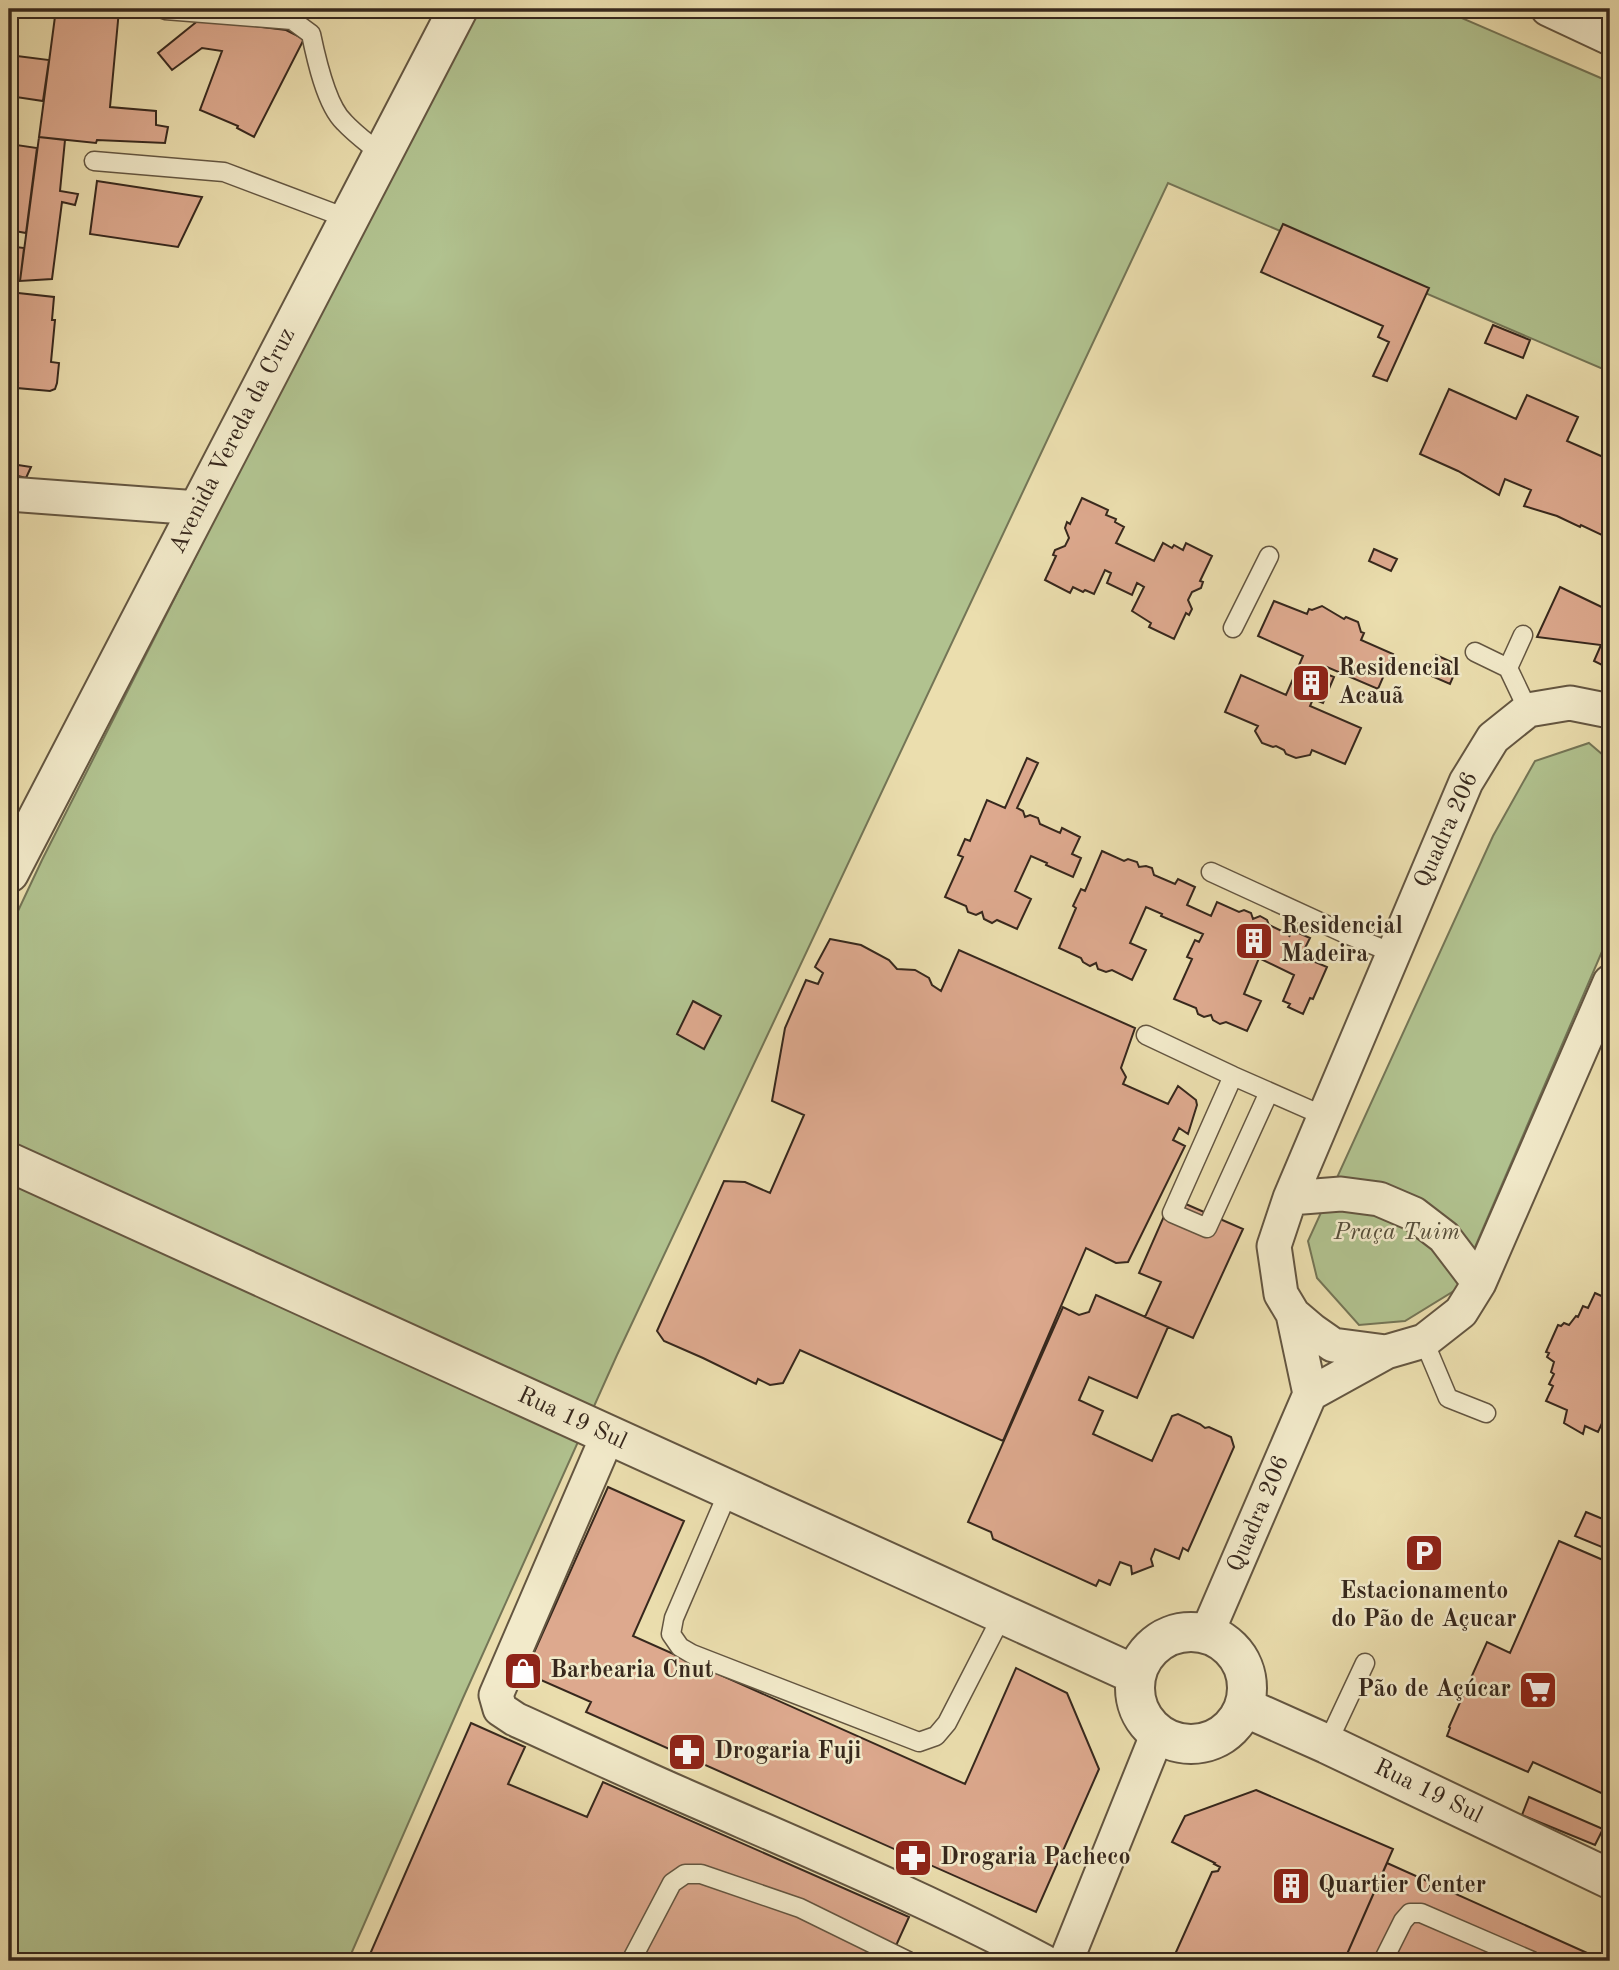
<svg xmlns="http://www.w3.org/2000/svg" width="1619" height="1970" font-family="'Old Standard TT',serif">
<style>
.green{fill:#b1c28f;stroke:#747556;stroke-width:2}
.building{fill:#dda98e;stroke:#37281d;stroke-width:2}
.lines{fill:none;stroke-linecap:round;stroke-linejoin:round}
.service-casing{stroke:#645641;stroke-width:21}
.minor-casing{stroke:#645641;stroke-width:37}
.tertiary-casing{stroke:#645641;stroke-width:42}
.service{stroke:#f2eaca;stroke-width:18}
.minor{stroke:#f2eaca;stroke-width:33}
.tertiary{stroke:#f2eaca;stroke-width:38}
.labels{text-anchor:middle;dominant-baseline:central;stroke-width:5;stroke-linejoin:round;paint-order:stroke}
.street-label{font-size:24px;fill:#37281d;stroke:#f2eaca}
.poi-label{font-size:24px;font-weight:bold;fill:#37281d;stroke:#f2eaca;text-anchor:start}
.park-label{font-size:24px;font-style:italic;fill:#564e3a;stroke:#f2eaca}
</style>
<rect width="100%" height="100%" fill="#ebdeae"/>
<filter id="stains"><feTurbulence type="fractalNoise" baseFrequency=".00286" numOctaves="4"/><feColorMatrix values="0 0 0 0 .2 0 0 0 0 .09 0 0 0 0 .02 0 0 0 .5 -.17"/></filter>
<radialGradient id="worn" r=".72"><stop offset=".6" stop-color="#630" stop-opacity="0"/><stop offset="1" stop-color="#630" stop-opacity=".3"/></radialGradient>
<path class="green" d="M 473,9 L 1441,9 L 1610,82 L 1610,372 L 1168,183 L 617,1355 L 463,1698 L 348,1961 L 9,1961 L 9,930 L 42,860 Z
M 1589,743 L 1610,761 L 1610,933 L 1457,1289 L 1405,1321 L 1359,1325 L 1317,1278 L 1308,1241 L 1493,836 L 1535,761 Z"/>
<path class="building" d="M 56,9 L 119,10 L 110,107 L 156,111 L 156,125 L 168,127 L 165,143 L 97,140 L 96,143 L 39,137 Z
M 200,19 L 286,30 L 304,39 L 254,137 L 237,128 L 238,126 L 200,110 L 222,51 L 202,48 L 172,70 L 158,53 Z
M 9,55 L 49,60 L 43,101 L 9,96 Z
M 9,127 L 18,129 L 16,145 L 37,148 L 26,233 L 9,230 Z
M 39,137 L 65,140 L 60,191 L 78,194 L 75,205 L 62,202 L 52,279 L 20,281 Z
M 97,181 L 202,197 L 178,247 L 90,234 Z
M 1283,224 L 1429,288 L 1387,381 L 1373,376 L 1389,342 L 1378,337 L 1383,326 L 1261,272 Z
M 9,246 L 24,248 L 20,281 L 9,281 Z
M 9,292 L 54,297 L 52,320 L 55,320 L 51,362 L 59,363 L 57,383 L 55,389 L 50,391 L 17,388 L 18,383 L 9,382 Z
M 1493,325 L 1530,340 L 1523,358 L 1485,343 Z
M 1449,389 L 1516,419 L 1527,395 L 1578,417 L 1567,441 L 1610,460 L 1610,528 L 1606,537 L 1581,525 L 1580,527 L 1557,516 L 1524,506 L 1531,490 L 1505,479 L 1499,495 L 1458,471 L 1420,454 Z
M 18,465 L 31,467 L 26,478 L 14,475 Z
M 1082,498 L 1108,510 L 1106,515 L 1116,519 L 1115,522 L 1124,527 L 1116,543 L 1154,561 L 1163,543 L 1172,548 L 1174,545 L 1183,550 L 1186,543 L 1212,556 L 1200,581 L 1203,582 L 1201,588 L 1192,592 L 1188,600 L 1192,609 L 1189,615 L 1186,613 L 1174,639 L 1149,627 L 1151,623 L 1132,611 L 1144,587 L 1137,583 L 1132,595 L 1107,583 L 1111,573 L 1105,570 L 1094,594 L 1085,590 L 1083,592 L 1073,587 L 1070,593 L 1045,580 L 1056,556 L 1053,555 L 1055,550 L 1065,546 L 1069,538 L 1065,528 L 1067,522 L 1070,524 Z
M 1374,549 L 1397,559 L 1391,571 L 1369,561 Z
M 1560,587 L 1610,611 L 1610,652 L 1604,666 L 1594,661 L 1601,645 L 1537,637 Z
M 1274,601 L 1307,614 L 1309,609 L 1312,610 L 1322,606 L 1344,619 L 1346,617 L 1358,622 L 1361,632 L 1364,633 L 1361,640 L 1393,654 L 1378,689 L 1327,667 L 1324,673 L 1334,677 L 1323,703 L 1313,699 L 1310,706 L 1361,728 L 1345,764 L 1312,750 L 1310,755 L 1296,758 L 1286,754 L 1284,750 L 1276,746 L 1273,747 L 1262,743 L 1255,731 L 1258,726 L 1225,712 L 1241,675 L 1286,695 L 1303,656 L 1258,636 Z
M 1436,655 L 1458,665 L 1450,684 L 1427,674 Z
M 1027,758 L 1038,763 L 1017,808 L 1023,811 L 1025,817 L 1030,815 L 1038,818 L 1040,824 L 1060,833 L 1062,828 L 1080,837 L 1072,854 L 1081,858 L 1073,877 L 1046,865 L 1047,863 L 1031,856 L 1015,891 L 1031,899 L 1017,929 L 997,920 L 992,923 L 984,919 L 982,912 L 976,915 L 968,912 L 966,906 L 945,897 L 963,857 L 958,855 L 965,839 L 970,841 L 987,800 L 1005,808 Z
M 1102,851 L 1124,861 L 1128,859 L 1137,862 L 1139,867 L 1146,866 L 1152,868 L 1154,875 L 1175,884 L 1178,879 L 1195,887 L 1187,905 L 1211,916 L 1217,902 L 1239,912 L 1244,910 L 1251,913 L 1253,919 L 1260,916 L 1267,920 L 1269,925 L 1290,935 L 1289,937 L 1292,930 L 1310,938 L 1301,956 L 1327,967 L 1313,999 L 1310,998 L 1303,1014 L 1288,1007 L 1290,1004 L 1283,1001 L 1294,975 L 1259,958 L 1244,994 L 1261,1001 L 1247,1031 L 1226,1022 L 1220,1024 L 1213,1020 L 1211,1015 L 1204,1017 L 1198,1014 L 1196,1008 L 1174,999 L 1192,959 L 1187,957 L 1195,940 L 1199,942 L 1203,934 L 1161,916 L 1162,914 L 1146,907 L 1130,943 L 1146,950 L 1132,980 L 1112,970 L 1106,972 L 1098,969 L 1096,963 L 1090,966 L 1083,962 L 1081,958 L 1059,948 L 1076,908 L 1073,906 L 1081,889 L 1085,891 Z
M 830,939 L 861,945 L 889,960 L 897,969 L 915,970 L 929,978 L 932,985 L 941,991 L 959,950 L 1135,1028 L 1121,1068 L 1126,1077 L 1123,1084 L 1168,1104 L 1178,1086 L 1196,1100 L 1197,1105 L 1188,1134 L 1179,1128 L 1173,1140 L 1185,1146 L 1128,1262 L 1116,1263 L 1086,1248 L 1003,1441 L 800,1350 L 783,1383 L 770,1385 L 758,1379 L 756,1384 L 703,1358 L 664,1341 L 657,1331 L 724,1181 L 745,1182 L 770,1193 L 804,1115 L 772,1101 L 785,1028 L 806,980 L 818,984 L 823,973 L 815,967 Z
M 693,1001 L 721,1016 L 704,1049 L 677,1034 Z
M 1172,1198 L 1243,1229 L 1193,1338 L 1145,1317 L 1161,1282 L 1139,1273 Z
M 1595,1293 L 1610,1300 L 1610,1411 L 1608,1410 L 1598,1432 L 1585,1426 L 1583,1434 L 1564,1423 L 1567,1410 L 1546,1401 L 1553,1386 L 1549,1384 L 1554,1374 L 1551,1372 L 1554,1362 L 1547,1357 L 1549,1353 L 1546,1352 L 1558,1325 L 1561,1326 L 1564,1323 L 1569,1325 L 1576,1316 L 1578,1317 L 1583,1306 L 1588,1308 Z
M 1096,1295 L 1168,1327 L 1137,1398 L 1089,1377 L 1079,1400 L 1103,1411 L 1093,1434 L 1152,1461 L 1172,1416 L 1178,1414 L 1200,1424 L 1205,1428 L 1209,1427 L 1231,1437 L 1234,1447 L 1188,1551 L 1183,1548 L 1179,1559 L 1155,1549 L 1151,1559 L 1153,1566 L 1132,1574 L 1131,1566 L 1120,1562 L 1110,1585 L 1099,1580 L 1096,1586 L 993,1539 L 991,1532 L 968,1522 L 1063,1307 L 1079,1315 L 1089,1312 Z
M 608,1487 L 684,1521 L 633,1636 L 965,1784 L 1016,1668 L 1067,1693 L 1099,1769 L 1036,1912 L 586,1712 L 591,1702 L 534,1677 L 537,1670 L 528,1666 Z
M 1586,1512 L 1610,1522 L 1610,1546 L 1609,1550 L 1575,1536 Z
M 1559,1541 L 1610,1563 L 1610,1797 L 1533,1762 L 1528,1772 L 1447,1736 L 1450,1728 L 1449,1727 L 1487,1642 L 1510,1653 Z
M 471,1723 L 525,1747 L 508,1784 L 587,1817 L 603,1782 L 909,1917 L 889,1961 L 367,1961 Z
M 1256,1790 L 1393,1849 L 1344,1961 L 1333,1961 L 1319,1955 L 1317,1961 L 1172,1961 L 1212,1872 L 1218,1871 L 1220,1867 L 1214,1864 L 1215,1863 L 1172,1842 L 1185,1816 Z
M 1529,1797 L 1603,1829 L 1595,1845 L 1522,1815 Z
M 1387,1863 L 1605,1961 L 1344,1961 Z"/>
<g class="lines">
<defs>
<path id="service" d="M 165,10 L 292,20 L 311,34 C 316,58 326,105 344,122 C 355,134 369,144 382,155
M 94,161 L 224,172 L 349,219
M 1233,628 L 1269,556
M 1475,652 L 1508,668 L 1528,710
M 1508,668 L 1523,635
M 1211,872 L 1346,934 L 1393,953
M 1146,1035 L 1233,1076 L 1324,1116
M 1233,1076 L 1172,1213 L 1207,1228 L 1269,1092
M 1424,1341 L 1448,1398 L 1486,1413
M 729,1490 L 674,1618 L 671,1634 L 680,1647 L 692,1654 L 919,1742 L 936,1736 L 947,1723 L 1003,1614
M 1327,1744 L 1365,1663
M 631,1961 L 672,1883 L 685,1874 L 701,1874 L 800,1908 L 908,1961
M 1383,1961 L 1403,1921 L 1410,1913 L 1421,1913 L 1532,1961"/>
<path id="minor" d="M 1548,9 L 1610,38
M 9,494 L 198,508
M 1610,711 L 1570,703 L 1528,710 L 1493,738 L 1466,782 L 1290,1198 L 1274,1246 L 1281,1294 L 1293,1314 L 1313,1331 L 1333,1345 L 1386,1352 L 1424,1341 L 1461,1312 L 1479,1283 L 1610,982
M 1290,1198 L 1341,1194 L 1379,1199 L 1414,1214 L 1444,1237 L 1479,1283
M 1310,1394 L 1386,1352
M 608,1435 L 496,1695 L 500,1709 L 515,1719 C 572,1745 628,1771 685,1796 C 806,1849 926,1899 1043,1961
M 1207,1633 L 1310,1394 L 1293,1314
M 1066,1961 L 1158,1733"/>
<path id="tertiary" d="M 9,873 L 458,9
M 9,1162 L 1136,1675
M1135 1688a56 56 0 1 1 112 0a56 56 0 1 1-112 0Z
M 1244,1707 L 1327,1744 L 1610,1879"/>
</defs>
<use href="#service" class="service-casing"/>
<use href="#minor" class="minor-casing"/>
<use href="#tertiary" class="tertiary-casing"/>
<use href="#service" class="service"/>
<use href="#minor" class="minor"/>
<use href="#tertiary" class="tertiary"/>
</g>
<defs>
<symbol id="building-square" viewBox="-11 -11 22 22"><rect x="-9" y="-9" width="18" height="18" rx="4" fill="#8f2418" stroke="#f2eaca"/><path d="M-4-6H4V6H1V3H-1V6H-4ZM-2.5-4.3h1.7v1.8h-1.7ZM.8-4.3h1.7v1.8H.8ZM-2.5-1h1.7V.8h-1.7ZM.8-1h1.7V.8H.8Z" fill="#fff"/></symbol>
<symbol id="parking-square" viewBox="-11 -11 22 22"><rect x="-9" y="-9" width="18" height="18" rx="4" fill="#8f2418" stroke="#f2eaca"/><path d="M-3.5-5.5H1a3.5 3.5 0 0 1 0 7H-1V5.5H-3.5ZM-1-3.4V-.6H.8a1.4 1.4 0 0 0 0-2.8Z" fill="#fff"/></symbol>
<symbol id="shop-square" viewBox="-11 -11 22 22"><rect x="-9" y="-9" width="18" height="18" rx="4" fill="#8f2418" stroke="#f2eaca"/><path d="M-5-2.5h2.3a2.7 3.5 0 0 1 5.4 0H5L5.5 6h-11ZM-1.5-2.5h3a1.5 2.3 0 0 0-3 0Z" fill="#fff"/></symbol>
<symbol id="supermarket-square" viewBox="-11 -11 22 22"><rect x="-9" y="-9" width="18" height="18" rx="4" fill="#8f2418" stroke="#f2eaca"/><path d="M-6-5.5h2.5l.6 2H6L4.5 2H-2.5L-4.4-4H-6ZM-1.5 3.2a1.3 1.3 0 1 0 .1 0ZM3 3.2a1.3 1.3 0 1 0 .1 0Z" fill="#fff"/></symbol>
<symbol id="pharmacy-square" viewBox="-11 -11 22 22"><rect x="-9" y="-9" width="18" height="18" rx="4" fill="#8f2418" stroke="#f2eaca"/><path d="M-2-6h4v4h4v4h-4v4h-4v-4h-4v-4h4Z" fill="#fff"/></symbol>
</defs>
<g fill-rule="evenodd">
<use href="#building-square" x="1289" y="661" width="44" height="44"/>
<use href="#building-square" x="1232" y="919" width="44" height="44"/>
<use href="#parking-square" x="1402" y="1531" width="44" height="44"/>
<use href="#shop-square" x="501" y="1649" width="44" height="44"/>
<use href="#supermarket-square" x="1516" y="1668" width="44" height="44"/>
<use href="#pharmacy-square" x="665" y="1730" width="44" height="44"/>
<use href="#pharmacy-square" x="891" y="1836" width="44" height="44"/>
<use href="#building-square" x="1269" y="1864" width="44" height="44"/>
</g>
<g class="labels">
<g class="street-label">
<text transform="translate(233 441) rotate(-63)">Avenida Vereda da Cruz</text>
<text transform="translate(1447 830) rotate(-66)">Quadra 206</text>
<text transform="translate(572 1419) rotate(25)">Rua 19 Sul</text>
<text transform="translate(1259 1514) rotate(-67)">Quadra 206</text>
<text transform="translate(1428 1792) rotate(26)">Rua 19 Sul</text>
</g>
<g class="poi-label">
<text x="1338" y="669">Residencial<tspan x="1338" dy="28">Acauã</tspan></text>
<text x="1281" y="927">Residencial<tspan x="1281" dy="28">Madeira</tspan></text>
<text x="1424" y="1592" text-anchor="middle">Estacionamento<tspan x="1424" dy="28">do Pão de Açucar</tspan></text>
<text x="550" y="1671">Barbearia Cnut</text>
<text x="1511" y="1690" text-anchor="end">Pão de Açúcar</text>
<text x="714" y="1752">Drogaria Fuji</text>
<text x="940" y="1858">Drogaria Pacheco</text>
<text x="1318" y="1886">Quartier Center</text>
</g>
<g class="park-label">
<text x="1397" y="1233">Praça Tuim</text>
</g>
</g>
<rect width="1619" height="1970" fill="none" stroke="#ebdeae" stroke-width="35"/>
<rect x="10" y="10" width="1598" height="1949" fill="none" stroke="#37281d" stroke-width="3.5"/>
<rect x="18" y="18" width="1584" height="1935" fill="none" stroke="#37281d" stroke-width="2"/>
<rect width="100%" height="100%" filter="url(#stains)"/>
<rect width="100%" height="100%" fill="url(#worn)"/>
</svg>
